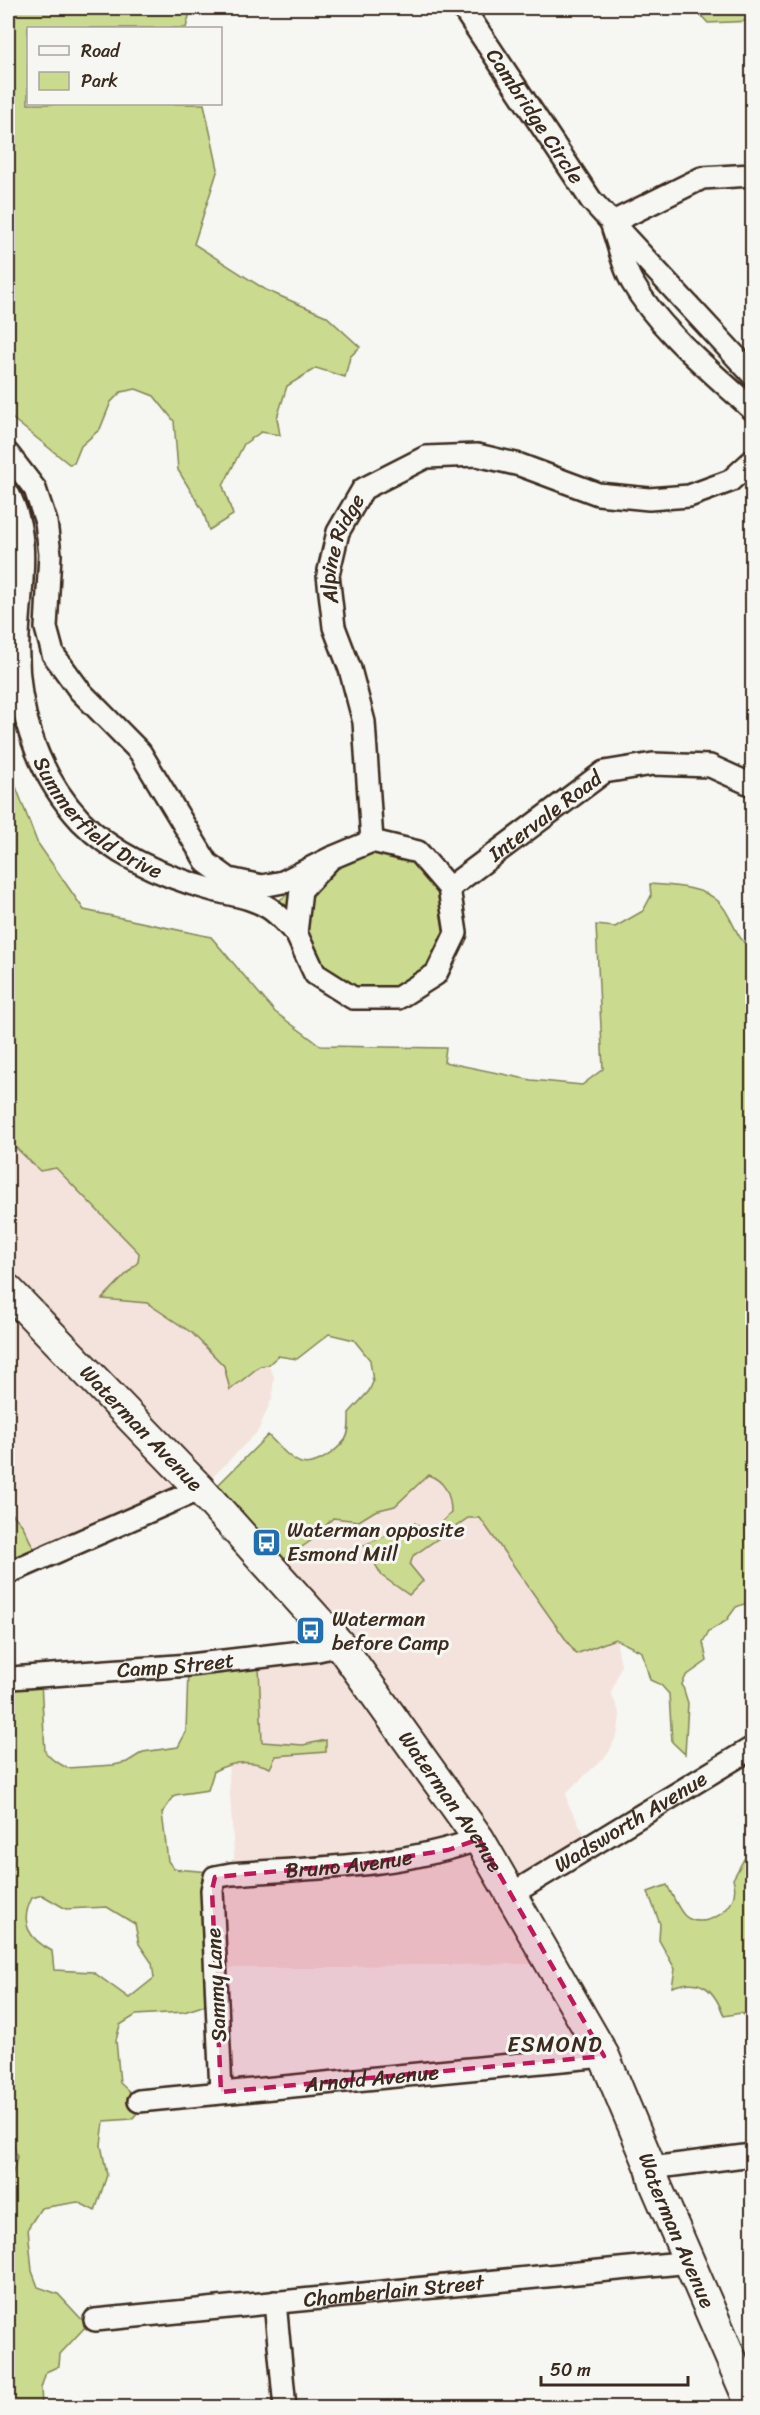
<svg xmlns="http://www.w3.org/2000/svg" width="760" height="2415" font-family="Sriracha,sans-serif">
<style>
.built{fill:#f4e3dc}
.green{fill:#cada8f;stroke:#828256;stroke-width:1.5;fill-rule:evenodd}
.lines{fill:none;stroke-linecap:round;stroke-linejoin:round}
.minor-casing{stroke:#3b2a1e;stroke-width:26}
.secondary-casing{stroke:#3b2a1e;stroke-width:34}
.minor{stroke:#f6f6f2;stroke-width:21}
.secondary{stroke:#f6f6f2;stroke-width:30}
.marked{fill:#c2185b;fill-opacity:0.2;stroke:#c2185b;stroke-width:4.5;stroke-dasharray:12 8;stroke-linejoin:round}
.labels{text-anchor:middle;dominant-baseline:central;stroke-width:6;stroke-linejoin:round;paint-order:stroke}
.street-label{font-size:21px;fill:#3b2a1e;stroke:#f6f6f2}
.poi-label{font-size:21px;fill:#3b2a1e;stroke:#f6f6f2;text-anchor:start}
.neighbourhood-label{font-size:22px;letter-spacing:1.5px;fill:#3b2a1e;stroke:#f6f6f2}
</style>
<rect width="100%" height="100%" fill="#f6f6f2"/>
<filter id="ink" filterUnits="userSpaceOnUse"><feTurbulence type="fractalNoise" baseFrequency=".0167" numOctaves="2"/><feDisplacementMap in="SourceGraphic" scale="12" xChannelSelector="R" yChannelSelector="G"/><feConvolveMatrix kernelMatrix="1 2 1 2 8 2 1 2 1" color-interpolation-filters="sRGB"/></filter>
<g filter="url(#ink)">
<path class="built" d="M 8,1140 L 39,1171 L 56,1168 L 139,1253 L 138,1262 L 102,1299 L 147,1303 L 192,1333 L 224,1366 L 268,1365 L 274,1376 L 272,1398 L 258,1431 L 202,1488 L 40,1562 L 23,1526 L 8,1509 Z
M 428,1475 L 436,1478 L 451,1497 L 452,1513 L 432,1531 L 423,1529 L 415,1523 L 410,1565 L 413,1556 L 468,1518 L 480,1518 L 576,1654 L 616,1639 L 621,1666 L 611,1693 L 620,1714 L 618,1732 L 608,1754 L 566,1793 L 568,1804 L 589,1842 L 511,1892 L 546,1964 L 352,1966 L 352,1968 L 219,1968 L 216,1885 L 235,1872 L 228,1763 L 256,1762 L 270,1768 L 276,1756 L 325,1740 L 303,1745 L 262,1742 L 259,1666 L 335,1655 L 280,1562 L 312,1540 L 333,1518 L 359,1521 L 375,1511 L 395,1506 Z"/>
<path class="green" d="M 8,8 L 191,8 L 186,28 L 28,28 L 28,104 L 204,104 L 218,169 L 194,244 L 266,290 L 326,316 L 360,347 L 350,357 L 345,377 L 316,368 L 287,386 L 277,418 L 280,435 L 261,432 L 244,444 L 223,486 L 233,515 L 209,530 L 203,511 L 178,470 L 174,421 L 154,396 L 136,389 L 121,392 L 111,402 L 100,429 L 81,446 L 74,463 L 69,464 L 8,415 Z
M 694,8 L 752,8 L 752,21 L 708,23 Z
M 8,766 L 37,842 L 84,910 L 211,937 L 275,1012 L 321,1046 L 446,1048 L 444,1062 L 531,1080 L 582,1085 L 603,1069 L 596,925 L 615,927 L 643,911 L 651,896 L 650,884 C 670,886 702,886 718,901 C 732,914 734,937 752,950 L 752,1601 L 736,1607 L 726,1621 L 709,1631 L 703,1642 L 707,1661 L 686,1676 L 682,1684 L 688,1703 L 685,1754 L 672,1742 L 669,1694 L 661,1685 L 650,1680 L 642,1652 L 615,1639 L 576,1654 L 480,1518 L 468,1518 L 413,1556 L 410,1565 L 423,1581 L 409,1595 L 382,1576 L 364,1545 L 415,1523 L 423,1529 L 432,1531 L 451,1513 C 451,1496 446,1481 428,1475 L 395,1506 L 375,1511 L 359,1521 L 333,1518 L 312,1540 L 280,1562 L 209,1494 L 268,1435 C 277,1444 289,1459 301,1463 C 316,1467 336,1451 345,1440 C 350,1433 349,1422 349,1413 L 369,1391 L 373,1382 L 370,1360 L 354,1340 L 329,1334 L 297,1359 L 278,1356 L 268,1365 L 260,1366 L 230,1390 L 224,1366 L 192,1333 L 147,1303 L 102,1299 L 138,1262 L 139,1253 L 56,1168 L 40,1171 L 8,1140 Z
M 374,835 L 443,870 L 446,962 L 375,1003 L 314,982 L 272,909 L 281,899 Z
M 8,1509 L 23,1526 L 40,1562 L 8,1579 Z
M 259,1666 L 262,1742 L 303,1745 L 326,1740 L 326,1752 L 276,1756 L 270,1768 C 251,1759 233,1761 214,1771 L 208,1790 L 175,1795 L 162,1813 L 168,1861 L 174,1869 L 211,1872 L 215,2002 L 184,2012 L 136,2015 L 120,2025 L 116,2040 L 120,2083 L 144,2105 L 132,2119 L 104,2121 L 101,2145 L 107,2175 L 95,2211 L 78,2202 L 41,2208 L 28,2228 L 32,2271 L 38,2287 L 58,2294 L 87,2325 L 60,2354 L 59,2366 L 46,2372 L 41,2388 L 42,2407 L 8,2407 L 8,2189 L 17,2157 L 11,2135 L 8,2136 L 8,1684 L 41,1682 L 45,1752 L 53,1760 L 67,1768 L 114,1765 L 127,1762 L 143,1752 L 178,1747 L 186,1732 L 188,1671 ZM 42,1895 L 66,1909 L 107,1907 L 135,1924 L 139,1944 L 152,1963 L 154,1978 L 129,1998 L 93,1972 L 54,1970 L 52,1951 C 29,1939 19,1923 32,1898 Z
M 752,1855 L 752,2020 L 741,2013 L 724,2016 C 714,1989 701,1976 672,1987 L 675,1969 L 659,1940 L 660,1924 L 648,1892 L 667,1885 C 672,1894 677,1907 684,1915 C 700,1932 744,1911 733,1879 L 744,1859 Z"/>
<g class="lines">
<defs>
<g id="minor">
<path id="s1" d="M 463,8 L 591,200 L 752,374"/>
<path d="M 611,223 L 702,178 L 752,175"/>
<path d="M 613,229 C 619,246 623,266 632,282 C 660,331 711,371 752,409"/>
<path d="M 8,454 L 35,489 L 46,522 L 50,554 L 46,628 L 53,654 L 80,691 L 140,752 L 207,863 L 229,879 L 262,886 L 283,882 L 331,858 L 372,841 L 418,852 L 449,888 L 456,933 L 436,974 L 398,998 L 353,998 L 315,974 L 296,933 L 301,890 L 331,858"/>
<path id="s2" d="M 8,493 C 32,538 20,586 18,636 C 15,703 34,771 81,821 C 116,857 165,877 213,890 C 232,895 252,897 269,908 C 279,914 287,925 296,933"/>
<path id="s3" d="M 372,841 L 364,722 L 350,669 L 334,627 L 328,575 L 338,532 L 363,489 L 426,457 L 477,455 L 520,465 L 598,494 L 649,499 L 689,496 L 730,481 L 752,461"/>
<path id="s4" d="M 449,888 L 604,772 L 653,764 L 710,766 L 752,785"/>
<path d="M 8,1573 L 200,1489"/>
<path id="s5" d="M 11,1678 L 190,1665 L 318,1650 L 340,1645"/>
<path id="s6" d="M 510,1895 L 752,1748"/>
<path id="s7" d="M 221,2092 L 212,1890 L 215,1877 L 231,1874 C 313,1868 401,1867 479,1839"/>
<path id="s8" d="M 139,2101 L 604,2056"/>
<path d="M 651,2168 L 752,2155"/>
<path d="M 275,2302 L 285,2408"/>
<path id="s9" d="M 95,2320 L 691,2262"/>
</g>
<g id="secondary">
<path id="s10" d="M 8,1290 L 200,1489 L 340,1645 L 479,1839 L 604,2056 L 651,2168 L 655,2183 L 752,2407"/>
</g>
</defs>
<use href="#minor" class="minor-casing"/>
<use href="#secondary" class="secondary-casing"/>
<use href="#minor" class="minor"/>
<use href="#secondary" class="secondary"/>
</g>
</g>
<path class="marked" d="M 479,1839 L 604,2056 L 221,2092 L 212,1890 L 215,1877 L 367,1863 L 448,1850 Z"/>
<defs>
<symbol id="bus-square" viewBox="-11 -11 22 22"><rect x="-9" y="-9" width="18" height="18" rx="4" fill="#1f6fb2" stroke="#f6f6f2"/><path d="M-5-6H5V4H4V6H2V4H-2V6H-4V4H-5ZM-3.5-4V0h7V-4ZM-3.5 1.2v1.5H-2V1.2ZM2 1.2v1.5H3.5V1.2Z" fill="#fff"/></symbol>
</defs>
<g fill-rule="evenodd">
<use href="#bus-square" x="250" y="1526" width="33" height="33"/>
<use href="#bus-square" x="294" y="1614" width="33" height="33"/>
</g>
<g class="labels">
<g class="street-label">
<text stroke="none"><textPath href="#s1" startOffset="130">Cambridge Circle</textPath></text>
<text stroke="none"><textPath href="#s3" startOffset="300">Alpine Ridge</textPath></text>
<text stroke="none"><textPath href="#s2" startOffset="356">Summerfield Drive</textPath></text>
<text stroke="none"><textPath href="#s4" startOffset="120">Intervale Road</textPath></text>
<text stroke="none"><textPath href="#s10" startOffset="192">Waterman Avenue</textPath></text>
<text stroke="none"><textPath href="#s5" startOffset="165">Camp Street</textPath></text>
<text stroke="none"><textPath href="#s10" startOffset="678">Waterman Avenue</textPath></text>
<text stroke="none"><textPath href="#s6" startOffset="141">Wadsworth Avenue</textPath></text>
<text stroke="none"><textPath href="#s7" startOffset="350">Bruno Avenue</textPath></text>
<text transform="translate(216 1985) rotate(-93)">Sammy Lane</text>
<text stroke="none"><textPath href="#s8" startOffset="234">Arnold Avenue</textPath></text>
<text stroke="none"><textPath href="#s10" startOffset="1164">Waterman Avenue</textPath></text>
<text stroke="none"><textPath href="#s9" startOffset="300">Chamberlain Street</textPath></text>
</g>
<g class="poi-label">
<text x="287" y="1530">Waterman opposite<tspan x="287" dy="24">Esmond Mill</tspan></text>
<text x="332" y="1619">Waterman<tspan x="332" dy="24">before Camp</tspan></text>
</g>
<g class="neighbourhood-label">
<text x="555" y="2044">ESMOND</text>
</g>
</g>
<rect width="760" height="2415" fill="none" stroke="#f6f6f2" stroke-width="30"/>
<rect x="15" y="15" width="730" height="2385" fill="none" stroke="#3b2a1e" stroke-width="2" filter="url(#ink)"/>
<rect x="27" y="27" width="195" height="78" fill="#f6f6f2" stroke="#aba49d" stroke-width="1.5"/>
<rect x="39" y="46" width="30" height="9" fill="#f6f6f2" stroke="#aba49d" stroke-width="1.5"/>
<text x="81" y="57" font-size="18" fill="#3b2a1e">Road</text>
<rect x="39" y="72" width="30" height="18" fill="#cada8f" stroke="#aba49d" stroke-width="1.5"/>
<text x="81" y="87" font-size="18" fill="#3b2a1e">Park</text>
<path d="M541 2376v9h147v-9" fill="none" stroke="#3b2a1e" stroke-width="3"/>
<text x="550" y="2376" font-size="18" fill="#3b2a1e" stroke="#f6f6f2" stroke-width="4.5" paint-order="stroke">50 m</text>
</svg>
